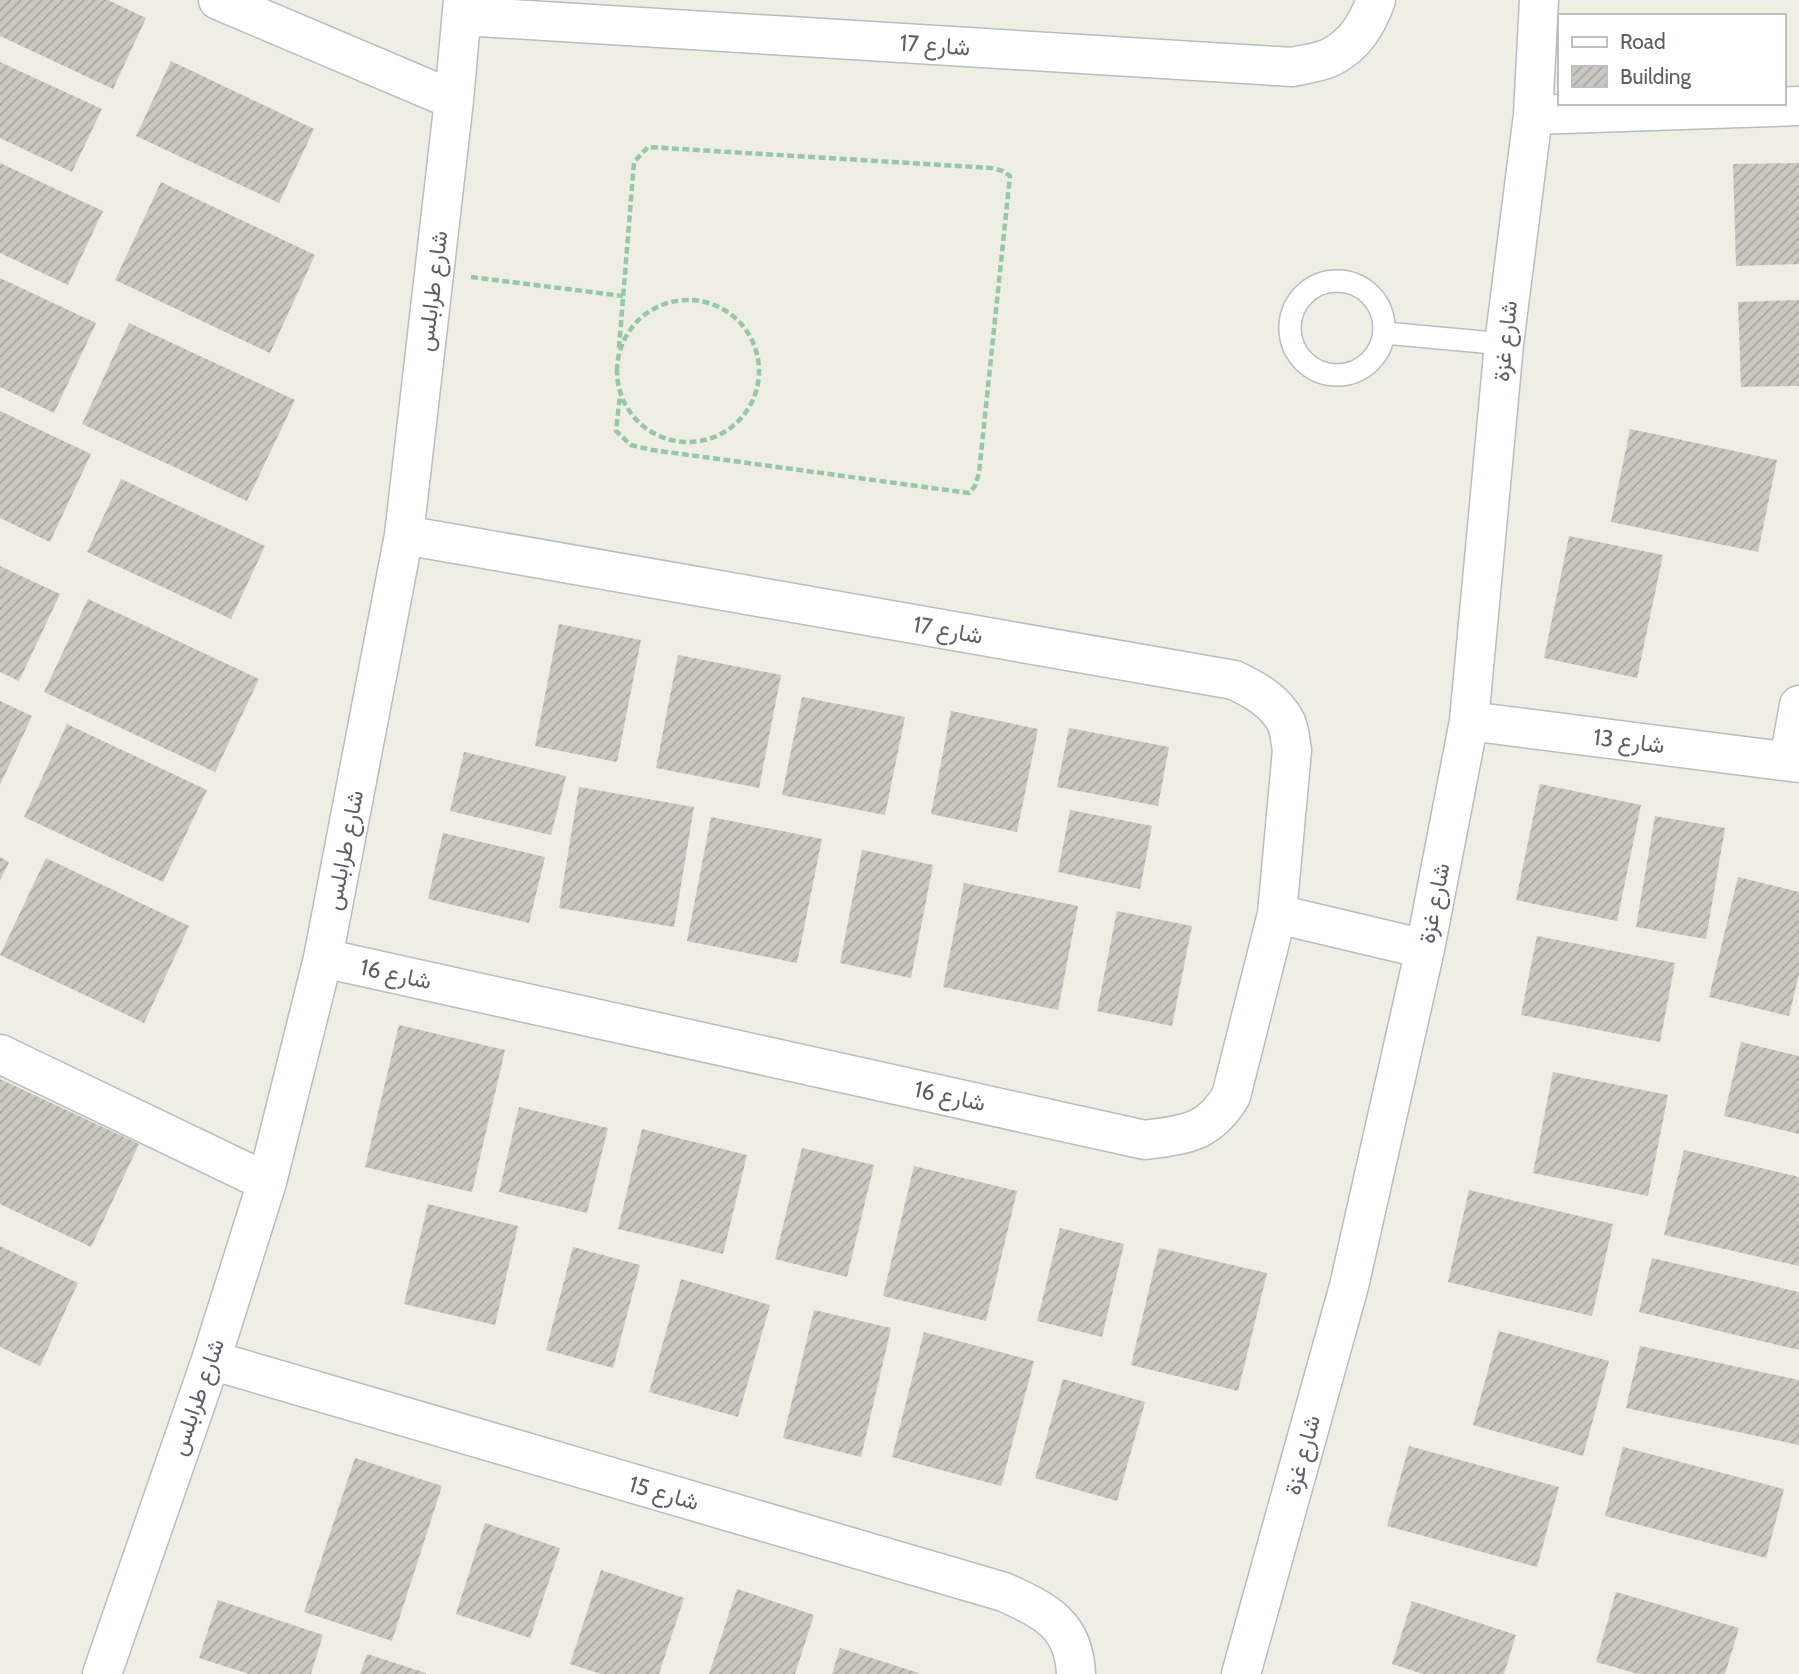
<svg xmlns="http://www.w3.org/2000/svg" width="1799" height="1674" font-family="Cabin,Vazirmatn,sans-serif">
<style>
.building{fill:url(#building-hatch)}
.lines{fill:none;stroke-linecap:round;stroke-linejoin:round}
.lane-casing{stroke:#b9bcc1;stroke-width:24}
.street-casing{stroke:#b9bcc1;stroke-width:41}
.path{stroke:#97c7a8;stroke-width:4.5;stroke-dasharray:7 3.5;stroke-linecap:butt}
.lane{stroke:#fff;stroke-width:21}
.street{stroke:#fff;stroke-width:38}
.labels{text-anchor:middle;dominant-baseline:central;stroke-width:5;stroke-linejoin:round;paint-order:stroke}
.street-label{font-size:23px;fill:#5c6066;stroke:#fff}
</style>
<defs>
<pattern id="building-hatch" width="6" height="6" patternUnits="userSpaceOnUse" patternTransform="scale(1.75)"><rect width="6" height="6" fill="#cac8c1"/><path d="M-1 1l2-2M0 6l6-6M5 7l2-2" fill="none" stroke="#a7a6a1"/></pattern>
</defs>
<rect width="100%" height="100%" fill="#efeee4"/>
<path class="building" d="M 0,0 L 108,0 L 146,18 L 113,89 L 0,36 Z
M 171,61 L 314,129 L 279,203 L 136,136 Z
M 0,62 L 102,109 L 72,172 L 0,138 Z
M 0,163 L 103,211 L 68,285 L 0,253 Z
M 1799,163 L 1799,264 L 1736,266 L 1733,164 Z
M 161,182 L 315,255 L 270,353 L 115,280 Z
M 0,278 L 96,323 L 54,413 L 0,387 Z
M 1799,300 L 1799,386 L 1741,387 L 1738,302 Z
M 129,323 L 295,400 L 247,501 L 82,424 Z
M 0,411 L 91,454 L 50,542 L 0,518 Z
M 1630,429 L 1777,460 L 1758,552 L 1611,522 Z
M 121,479 L 265,546 L 231,619 L 87,552 Z
M 1569,536 L 1663,555 L 1637,678 L 1544,658 Z
M 0,566 L 60,594 L 19,681 L 0,672 Z
M 88,599 L 259,679 L 215,772 L 44,692 Z
M 559,624 L 641,640 L 617,762 L 535,746 Z
M 678,655 L 781,675 L 759,788 L 656,768 Z
M 802,697 L 905,717 L 885,815 L 782,795 Z
M 0,701 L 32,716 L 0,785 Z
M 951,711 L 1038,729 L 1017,832 L 931,814 Z
M 67,724 L 207,790 L 163,882 L 24,817 Z
M 1069,728 L 1169,747 L 1158,806 L 1057,787 Z
M 464,752 L 566,776 L 551,835 L 450,811 Z
M 1540,784 L 1641,805 L 1617,921 L 1516,900 Z
M 579,787 L 694,807 L 674,927 L 559,908 Z
M 1070,810 L 1152,826 L 1140,889 L 1058,872 Z
M 1655,816 L 1725,828 L 1706,939 L 1636,927 Z
M 711,817 L 822,839 L 797,963 L 687,941 Z
M 443,833 L 545,857 L 529,923 L 428,899 Z
M 862,850 L 933,865 L 911,978 L 840,963 Z
M 0,857 L 9,862 L 0,881 Z
M 46,858 L 189,926 L 144,1023 L 0,955 Z
M 1738,877 L 1799,892 L 1799,974 L 1789,1016 L 1709,997 Z
M 964,883 L 1078,906 L 1058,1010 L 943,987 Z
M 1117,911 L 1192,926 L 1172,1026 L 1097,1011 Z
M 1537,936 L 1675,963 L 1660,1042 L 1521,1015 Z
M 399,1025 L 505,1050 L 472,1192 L 365,1167 Z
M 1741,1042 L 1799,1056 L 1799,1134 L 1724,1116 Z
M 1553,1072 L 1668,1095 L 1648,1196 L 1533,1173 Z
M 0,1079 L 139,1144 L 91,1247 L 0,1204 Z
M 519,1107 L 608,1128 L 587,1213 L 499,1192 Z
M 642,1129 L 747,1155 L 723,1254 L 618,1229 Z
M 802,1148 L 874,1165 L 847,1277 L 775,1259 Z
M 1684,1150 L 1799,1177 L 1799,1266 L 1664,1235 Z
M 914,1166 L 1017,1191 L 986,1321 L 883,1296 Z
M 1469,1190 L 1613,1224 L 1592,1316 L 1448,1282 Z
M 428,1204 L 518,1226 L 495,1325 L 404,1304 Z
M 1060,1228 L 1124,1244 L 1102,1337 L 1037,1321 Z
M 0,1246 L 78,1283 L 40,1366 L 0,1347 Z
M 573,1247 L 640,1265 L 613,1368 L 546,1350 Z
M 1159,1248 L 1267,1273 L 1238,1391 L 1131,1365 Z
M 1652,1258 L 1799,1292 L 1799,1350 L 1639,1312 Z
M 681,1279 L 770,1305 L 738,1417 L 649,1392 Z
M 814,1310 L 891,1328 L 861,1457 L 783,1438 Z
M 1499,1331 L 1609,1361 L 1583,1456 L 1473,1425 Z
M 924,1332 L 1034,1361 L 1001,1486 L 892,1457 Z
M 1640,1346 L 1799,1380 L 1799,1445 L 1626,1408 Z
M 1063,1379 L 1145,1402 L 1117,1501 L 1035,1478 Z
M 1409,1446 L 1559,1487 L 1537,1567 L 1387,1526 Z
M 1623,1447 L 1784,1489 L 1766,1558 L 1605,1516 Z
M 355,1458 L 442,1486 L 392,1641 L 304,1612 Z
M 485,1523 L 560,1548 L 530,1638 L 456,1614 Z
M 601,1570 L 684,1598 L 659,1674 L 601,1674 L 570,1664 Z
M 737,1589 L 814,1615 L 795,1674 L 709,1674 Z
M 1616,1592 L 1739,1628 L 1725,1674 L 1638,1674 L 1596,1662 Z
M 218,1600 L 323,1635 L 311,1674 L 249,1674 L 199,1658 Z
M 1412,1601 L 1516,1635 L 1504,1674 L 1423,1674 L 1392,1664 Z
M 840,1648 L 919,1673 L 918,1674 L 832,1674 Z
M 367,1654 L 426,1673 L 426,1674 L 360,1674 Z"/>
<g class="lines">
<defs>
<path id="lane" d="M1290 328a47 47 0 1 1 94 0a47 47 0 1 1-94 0Z
M 1385,333 L 1504,344"/>
<path id="street" d="M 218,0 L 454,100
M 463,16 L 1292,67 C 1304,64 1319,63 1331,57 C 1355,45 1367,24 1376,0
M 1533,115 L 1799,106
M 1469,721 L 1799,763
M 1789,761 L 1799,705
M 1277,914 L 1425,949
M 323,958 L 1145,1140 C 1186,1134 1208,1134 1231,1096 L 1277,914 L 1292,750 C 1290,741 1290,730 1286,722 C 1275,701 1255,690 1234,680 L 404,535
M 0,1054 L 267,1182
M 211,1360 L 1004,1592 C 1045,1611 1074,1624 1076,1674
M 102,1674 L 211,1360 L 267,1182 L 323,958 L 404,535 L 454,100 L 463,0
M 1241,1674 L 1349,1286 L 1425,949 L 1469,721 L 1504,344 L 1533,115 L 1539,0"/>
</defs>
<use href="#lane" class="lane-casing"/>
<use href="#street" class="street-casing"/>
<path class="path" d="M 471,277 L 623,296
M617 371a71 71 0 1 1 142 0a71 71 0 1 1-142 0Z
M 619,348 L 634,162 L 648,147 L 991,168 L 1003,171 L 1010,176 L 979,473 L 975,486 L 969,493 L 652,450 L 631,445 L 616,431 L 620,395"/>
<use href="#lane" class="lane"/>
<use href="#street" class="street"/>
</g>
<g class="labels">
<g class="street-label">
<text transform="translate(935 45) rotate(4)">شارع 17</text>
<text transform="translate(432 291) rotate(-83)">شارع طرابلس</text>
<text transform="translate(1505 341) rotate(-84)">شارع غزة</text>
<text transform="translate(948 630) rotate(10)">شارع 17</text>
<text transform="translate(1629 741) rotate(7)">شارع 13</text>
<text transform="translate(344 850) rotate(-79)">شارع طرابلس</text>
<text transform="translate(1434 903) rotate(-79)">شارع غزة</text>
<text transform="translate(396 974) rotate(12)">شارع 16</text>
<text transform="translate(950 1096) rotate(12)">شارع 16</text>
<text transform="translate(197 1397) rotate(-71)">شارع طرابلس</text>
<text transform="translate(1302 1455) rotate(-75)">شارع غزة</text>
<text transform="translate(664 1493) rotate(16)">شارع 15</text>
</g>
</g>
<rect x="1558" y="14" width="228" height="91" fill="#ffffff" stroke="#bebfc2" stroke-width="2"/>
<rect x="1572" y="37" width="35" height="10" fill="#ffffff" stroke="#bebfc2" stroke-width="2"/>
<text x="1620" y="49" font-size="21" fill="#5c6066">Road</text>
<rect x="1572" y="66" width="35" height="21" fill="url(#building-hatch)" stroke="#bebfc2" stroke-width="2"/>
<text x="1620" y="84" font-size="21" fill="#5c6066">Building</text>
</svg>
